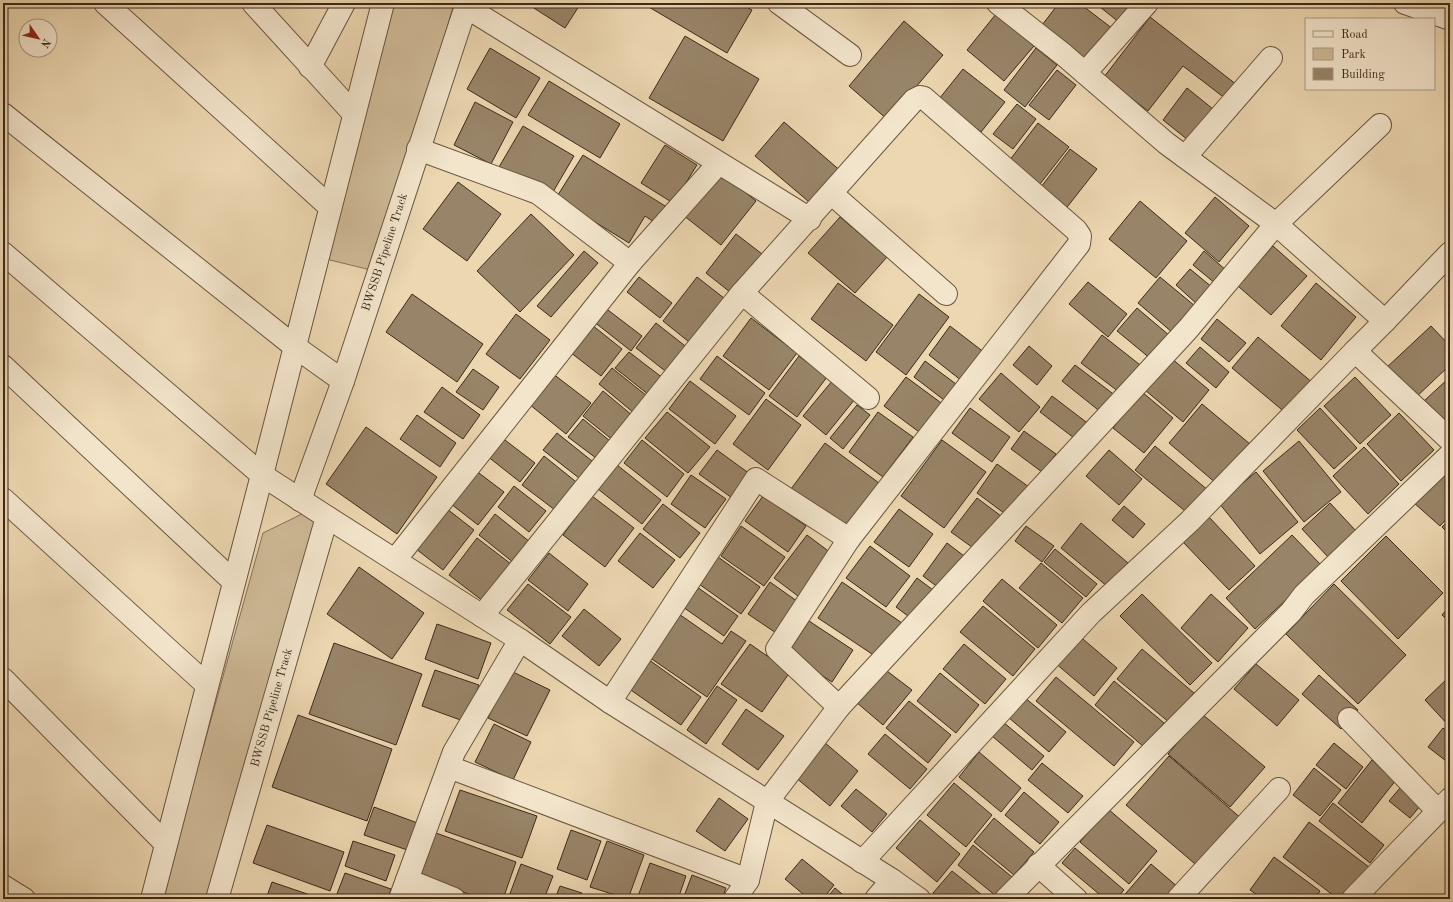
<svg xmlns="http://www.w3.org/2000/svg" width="1453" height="902" font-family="'Old Standard TT',serif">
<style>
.green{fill:#ceba97;stroke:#867258}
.building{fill:#988468;stroke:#3d2a18}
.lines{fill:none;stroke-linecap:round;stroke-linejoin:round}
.minor-casing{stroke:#69553e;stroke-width:24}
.minor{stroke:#f3e5cc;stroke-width:22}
.labels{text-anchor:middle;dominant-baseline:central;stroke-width:3;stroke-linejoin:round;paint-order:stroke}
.street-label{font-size:12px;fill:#3d2a18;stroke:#f3e5cc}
</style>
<rect width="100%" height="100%" fill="#ecd7b1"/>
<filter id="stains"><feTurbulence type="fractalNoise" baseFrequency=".005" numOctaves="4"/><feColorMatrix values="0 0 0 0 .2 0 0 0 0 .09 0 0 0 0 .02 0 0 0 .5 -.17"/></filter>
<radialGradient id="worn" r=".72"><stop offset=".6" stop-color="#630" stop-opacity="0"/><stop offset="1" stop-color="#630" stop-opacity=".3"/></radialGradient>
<path class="green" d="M 393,3 L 454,3 L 379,272 L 326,259 Z
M 304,513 L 320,521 L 210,899 L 161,899 L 263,533 Z"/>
<path class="building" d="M 526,3 L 581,3 L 565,28 Z
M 642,3 L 739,3 L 752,10 L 727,53 Z
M 1059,3 L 1079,3 L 1113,29 L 1085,65 L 1039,29 Z
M 1095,3 L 1136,3 L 1120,23 Z
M 996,14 L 1034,46 L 1004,81 L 967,50 Z
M 1150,17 L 1237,85 L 1226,99 L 1183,66 L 1148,111 L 1104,77 Z
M 904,21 L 943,55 L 888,120 L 849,86 Z
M 685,36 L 759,79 L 723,141 L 649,98 Z
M 490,48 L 540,78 L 516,118 L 467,89 Z
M 1036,48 L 1057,65 L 1025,107 L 1004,90 Z
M 963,69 L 1005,102 L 981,132 L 939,99 Z
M 1057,70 L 1076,85 L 1049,120 L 1029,105 Z
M 549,81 L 620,124 L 600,158 L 528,115 Z
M 1187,88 L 1213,109 L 1188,140 L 1163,120 Z
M 475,102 L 513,122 L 491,164 L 454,145 Z
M 1017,104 L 1036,119 L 1013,149 L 993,134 Z
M 784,122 L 843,173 L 815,207 L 755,156 Z
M 1038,123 L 1069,147 L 1040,184 L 1009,161 Z
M 523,126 L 574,156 L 550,197 L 499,167 Z
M 665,145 L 697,165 L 673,203 L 641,183 Z
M 1070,149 L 1097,169 L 1064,211 L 1038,191 Z
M 583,155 L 670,209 L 660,226 L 645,216 L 629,243 L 556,198 Z
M 718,170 L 756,201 L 721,245 L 683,215 Z
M 458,182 L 501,214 L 467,261 L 423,229 Z
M 1215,197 L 1249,226 L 1219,262 L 1185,233 Z
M 1140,201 L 1187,241 L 1156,278 L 1109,239 Z
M 531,214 L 574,255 L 520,312 L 477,271 Z
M 840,217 L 887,257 L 855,293 L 808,253 Z
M 736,234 L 766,257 L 735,296 L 706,273 Z
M 1273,246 L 1307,276 L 1271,315 L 1238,286 Z
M 584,251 L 598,263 L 551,317 L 537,306 Z
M 1204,251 L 1227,271 L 1216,284 L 1193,265 Z
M 1190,269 L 1213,288 L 1198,305 L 1176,285 Z
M 639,277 L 672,303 L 660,318 L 627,292 Z
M 697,277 L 729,302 L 694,346 L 663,321 Z
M 1160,277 L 1195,306 L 1173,333 L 1138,303 Z
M 1088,282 L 1127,314 L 1108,337 L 1069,304 Z
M 838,283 L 893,325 L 866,361 L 811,319 Z
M 1316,283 L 1356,317 L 1321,360 L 1281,326 Z
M 412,294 L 483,344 L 457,382 L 386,332 Z
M 919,294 L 949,317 L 906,375 L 876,352 Z
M 604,307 L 642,336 L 631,351 L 593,321 Z
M 1137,308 L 1170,336 L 1151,359 L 1117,331 Z
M 516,314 L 550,340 L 520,379 L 486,354 Z
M 751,318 L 797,353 L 769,390 L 723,356 Z
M 1217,319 L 1246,343 L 1229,362 L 1201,339 Z
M 656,323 L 689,349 L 669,374 L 636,348 Z
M 592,325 L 622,349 L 601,376 L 570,352 Z
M 950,326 L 985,353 L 962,381 L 929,355 Z
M 1431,326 L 1450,346 L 1450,365 L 1414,399 L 1385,369 Z
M 1102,335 L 1144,368 L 1123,395 L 1081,363 Z
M 1258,337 L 1313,383 L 1287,414 L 1232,368 Z
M 1029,346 L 1052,366 L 1037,385 L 1013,365 Z
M 1200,347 L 1229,372 L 1216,388 L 1186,363 Z
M 629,352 L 668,382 L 654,399 L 615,368 Z
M 717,356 L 765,393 L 749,415 L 700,379 Z
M 799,356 L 827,377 L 797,417 L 769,396 Z
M 1171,358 L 1209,390 L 1183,422 L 1145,390 Z
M 925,361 L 960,387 L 948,403 L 914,377 Z
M 1075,365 L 1116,396 L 1102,413 L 1062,381 Z
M 612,368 L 647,396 L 634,413 L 599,384 Z
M 473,369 L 499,387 L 483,410 L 456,392 Z
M 548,370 L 591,403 L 566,434 L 524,400 Z
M 1001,373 L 1040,407 L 1019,432 L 979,399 Z
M 906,377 L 948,408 L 926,437 L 884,406 Z
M 1355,377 L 1391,415 L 1360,444 L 1324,406 Z
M 1450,377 L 1450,428 L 1424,401 Z
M 833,380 L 855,399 L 826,435 L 803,416 Z
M 690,381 L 736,416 L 715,444 L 669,409 Z
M 442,387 L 480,415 L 463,439 L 424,412 Z
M 603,391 L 633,416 L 614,441 L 583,416 Z
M 1142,392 L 1173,418 L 1144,453 L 1113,428 Z
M 1052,396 L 1090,425 L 1078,441 L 1040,412 Z
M 766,399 L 801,425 L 768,470 L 733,444 Z
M 1202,404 L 1250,444 L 1217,484 L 1169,443 Z
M 857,405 L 870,415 L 843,449 L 830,438 Z
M 970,408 L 1010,437 L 992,462 L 952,433 Z
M 1320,408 L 1357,448 L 1334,469 L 1297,430 Z
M 667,412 L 710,447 L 688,473 L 645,438 Z
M 878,412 L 913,437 L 883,477 L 849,452 Z
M 1399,413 L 1434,450 L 1401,481 L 1367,444 Z
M 417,415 L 456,443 L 440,467 L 400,439 Z
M 583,419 L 610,441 L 596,458 L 568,437 Z
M 366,427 L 437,477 L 397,534 L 326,484 Z
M 1024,431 L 1056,454 L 1042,472 L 1011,449 Z
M 557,433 L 592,461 L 579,478 L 543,450 Z
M 497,434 L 535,463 L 520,482 L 482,452 Z
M 642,440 L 684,474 L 667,497 L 624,463 Z
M 942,440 L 986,472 L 944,528 L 901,496 Z
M 1299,441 L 1341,492 L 1304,522 L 1263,471 Z
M 825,443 L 879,483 L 845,529 L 791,489 Z
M 1155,446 L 1209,491 L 1190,515 L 1135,470 Z
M 1364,447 L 1399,484 L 1368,514 L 1333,476 Z
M 717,450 L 750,474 L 732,498 L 699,474 Z
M 1109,450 L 1142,479 L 1119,505 L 1086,476 Z
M 544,456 L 580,485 L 559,513 L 522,485 Z
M 997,464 L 1029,487 L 1008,516 L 977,493 Z
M 617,465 L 661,500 L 642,524 L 598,489 Z
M 471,467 L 504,492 L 478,525 L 446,500 Z
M 1444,467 L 1450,472 L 1450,515 L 1440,526 L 1413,502 Z
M 1256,472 L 1298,522 L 1260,554 L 1219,503 Z
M 691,475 L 726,499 L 705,528 L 671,504 Z
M 514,486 L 546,511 L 529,532 L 498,507 Z
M 592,496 L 634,528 L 605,567 L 563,535 Z
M 763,496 L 806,526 L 788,552 L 745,521 Z
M 977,498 L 1001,516 L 976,550 L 951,532 Z
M 1330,503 L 1356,531 L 1328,557 L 1302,529 Z
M 663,504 L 700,533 L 680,558 L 643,529 Z
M 442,505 L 474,530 L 443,570 L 411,545 Z
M 1124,506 L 1145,524 L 1133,538 L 1112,520 Z
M 899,509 L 933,534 L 909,567 L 874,542 Z
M 495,514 L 530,542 L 514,563 L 479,535 Z
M 1208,516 L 1255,566 L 1229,590 L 1182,541 Z
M 1450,519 L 1450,535 L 1442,527 Z
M 1081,523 L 1128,563 L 1108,587 L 1061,548 Z
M 741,526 L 785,557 L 764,586 L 721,556 Z
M 1026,526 L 1054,546 L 1042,562 L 1015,541 Z
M 640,533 L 675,560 L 653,588 L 618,561 Z
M 807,535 L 835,556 L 802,599 L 774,578 Z
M 1292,535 L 1322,566 L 1255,629 L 1226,598 Z
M 1386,536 L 1443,593 L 1398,639 L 1341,581 Z
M 477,538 L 511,564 L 483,601 L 449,575 Z
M 947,543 L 968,559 L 943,591 L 923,576 Z
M 870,546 L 910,576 L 886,607 L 846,578 Z
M 1055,549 L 1097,584 L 1086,597 L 1044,562 Z
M 549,553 L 588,584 L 568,611 L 528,580 Z
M 718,557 L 760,587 L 741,614 L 699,584 Z
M 1041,563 L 1083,598 L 1062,623 L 1019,588 Z
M 359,567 L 424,613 L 392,659 L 327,614 Z
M 917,578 L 933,590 L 912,619 L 896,607 Z
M 1002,579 L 1057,625 L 1038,648 L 983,601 Z
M 770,582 L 801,604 L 779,635 L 748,614 Z
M 842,582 L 902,623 L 878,658 L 818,618 Z
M 528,584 L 571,617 L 550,644 L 507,610 Z
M 1334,584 L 1406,655 L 1358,704 L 1286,634 Z
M 697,587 L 738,616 L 724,636 L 683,607 Z
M 1142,594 L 1212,663 L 1190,685 L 1120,616 Z
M 1211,594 L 1248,628 L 1218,662 L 1181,628 Z
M 983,606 L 1035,649 L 1013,676 L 960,632 Z
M 1450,606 L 1450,622 L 1442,615 Z
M 584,609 L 621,639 L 599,666 L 562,636 Z
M 676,612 L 722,644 L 731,631 L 746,641 L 707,697 L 646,655 Z
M 809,621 L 853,650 L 832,682 L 788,653 Z
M 437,624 L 491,643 L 478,679 L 425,659 Z
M 1077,634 L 1117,668 L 1094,696 L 1054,662 Z
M 334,643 L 422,674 L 396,745 L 309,714 Z
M 750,644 L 790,672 L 762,712 L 721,684 Z
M 964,644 L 1006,679 L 985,704 L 943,669 Z
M 1142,649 L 1194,693 L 1170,723 L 1117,679 Z
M 645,657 L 701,697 L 681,725 L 625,686 Z
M 1256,664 L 1299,700 L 1277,726 L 1234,689 Z
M 883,668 L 912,690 L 883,725 L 856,702 Z
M 435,670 L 479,685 L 466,722 L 422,706 Z
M 511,671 L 550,690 L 527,736 L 488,718 Z
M 940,673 L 979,705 L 956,733 L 917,701 Z
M 1319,675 L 1358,710 L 1341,729 L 1302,694 Z
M 1450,676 L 1450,727 L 1425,700 Z
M 1056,677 L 1134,742 L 1114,766 L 1036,701 Z
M 1114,681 L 1164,723 L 1144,747 L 1095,705 Z
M 717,686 L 737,700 L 706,744 L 687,730 Z
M 1024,697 L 1066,732 L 1049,752 L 1008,717 Z
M 909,701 L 951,735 L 928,763 L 886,728 Z
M 746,709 L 784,736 L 758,770 L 722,744 Z
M 1202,714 L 1265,767 L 1230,807 L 1168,754 Z
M 298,715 L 392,749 L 367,821 L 272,787 Z
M 1003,722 L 1044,756 L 1032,770 L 992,736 Z
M 494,724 L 531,742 L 513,780 L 475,762 Z
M 1443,728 L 1450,733 L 1450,764 L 1428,747 Z
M 885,734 L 927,769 L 910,789 L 868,754 Z
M 824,742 L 858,771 L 830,806 L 795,777 Z
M 1334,743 L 1363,767 L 1346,789 L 1316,765 Z
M 979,752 L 1021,788 L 1001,812 L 959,777 Z
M 1169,756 L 1243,820 L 1201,869 L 1126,805 Z
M 1372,760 L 1396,780 L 1362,823 L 1338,803 Z
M 1042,763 L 1083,796 L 1068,813 L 1028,780 Z
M 1314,768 L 1341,790 L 1320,816 L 1293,795 Z
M 954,783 L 992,815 L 966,847 L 927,815 Z
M 1400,788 L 1421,805 L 1410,818 L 1389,801 Z
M 856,789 L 887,814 L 872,832 L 841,806 Z
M 460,790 L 537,816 L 522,858 L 445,831 Z
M 1024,792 L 1059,822 L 1040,844 L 1005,815 Z
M 719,798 L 748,819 L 725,851 L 696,831 Z
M 1333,803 L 1384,845 L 1370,863 L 1319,821 Z
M 374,807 L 423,825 L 413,852 L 364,835 Z
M 1108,809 L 1157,851 L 1129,884 L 1080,842 Z
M 994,818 L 1034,852 L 1014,875 L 974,842 Z
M 920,820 L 960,854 L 937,882 L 896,848 Z
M 1309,822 L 1369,867 L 1344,899 L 1338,899 L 1283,857 Z
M 267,825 L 344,852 L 330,891 L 253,863 Z
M 571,830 L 601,841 L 587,880 L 557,869 Z
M 436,833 L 516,862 L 503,899 L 483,899 L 420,877 Z
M 353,841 L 395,855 L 386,881 L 345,866 Z
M 607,841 L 644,855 L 628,899 L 590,887 Z
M 973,845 L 1012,877 L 996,896 L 958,865 Z
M 1075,848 L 1124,890 L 1116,899 L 1105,899 L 1062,863 Z
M 1274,857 L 1320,891 L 1315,899 L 1263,899 L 1250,890 Z
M 802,859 L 834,885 L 823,899 L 809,899 L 785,879 Z
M 650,863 L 686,876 L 678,899 L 637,899 Z
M 521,864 L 553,876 L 544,899 L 508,899 Z
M 1151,864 L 1179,888 L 1170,899 L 1121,899 Z
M 952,871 L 987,899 L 940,899 L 933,893 Z
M 345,873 L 391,889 L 388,899 L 335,899 Z
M 692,875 L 726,888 L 722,899 L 683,899 Z
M 272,882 L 322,899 L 266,899 Z
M 560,886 L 582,893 L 580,899 L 555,899 Z
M 835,888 L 848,899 L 826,899 Z
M 588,894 L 603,899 L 586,899 Z"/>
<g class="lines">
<defs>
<g id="minor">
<path d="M 105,3 L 330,207"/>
<path d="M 253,3 L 354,114"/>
<path d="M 779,3 L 850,55"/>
<path d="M 998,3 L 1064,55 L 1166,143 L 1276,224 L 1385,321 L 1355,351 L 1450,440"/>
<path d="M 1405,3 L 1450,19"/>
<path d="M 466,7 L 810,219"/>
<path d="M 310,67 L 344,3"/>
<path d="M 1085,73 L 1147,3"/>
<path d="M 3,114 L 294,346 L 343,381"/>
<path d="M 1185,157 L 1271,58"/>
<path d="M 832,194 L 946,294"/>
<path d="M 3,253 L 262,475 L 327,517 L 520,640 L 610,702 L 892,880 L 919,899"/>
<path d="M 630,263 L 718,164"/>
<path d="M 742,293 L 868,398"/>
<path d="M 1385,321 L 1450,253"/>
<path d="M 3,366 L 234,582"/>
<path d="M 3,499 L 207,685"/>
<path id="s1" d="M 300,500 L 343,381 L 467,3"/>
<path d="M 395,560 L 630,263 L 538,193 L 418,149"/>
<path d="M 482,616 L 742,293 L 914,100 L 920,97 L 924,98 L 1076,230 L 1080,236 L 1079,244 L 849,539 L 777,649 L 839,707"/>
<path d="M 3,679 L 166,844"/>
<path d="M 610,702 L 756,479 L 849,539"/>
<path d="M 1349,719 L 1438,811"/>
<path d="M 449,767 L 748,880"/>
<path d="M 862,862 L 1091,613 L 1190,521 L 1355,351"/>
<path d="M 1038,865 L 1076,899"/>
<path d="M 407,880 L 454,899"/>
<path d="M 3,886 L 24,899"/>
<path d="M 152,899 L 262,475 L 383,3"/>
<path id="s2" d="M 217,899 L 327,517"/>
<path d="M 400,899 L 454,752 L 520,640"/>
<path d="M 735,899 L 748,880 L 767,802 L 839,707 L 1188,329 L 1276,224 L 1380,125"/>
<path d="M 876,899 L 892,880"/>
<path d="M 1006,899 L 1291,612 L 1304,595 L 1450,455"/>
<path d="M 1178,899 L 1279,789"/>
<path d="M 1353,899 L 1450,799"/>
</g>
</defs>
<use href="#minor" class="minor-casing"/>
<use href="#minor" class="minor"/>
</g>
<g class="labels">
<g class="street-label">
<text stroke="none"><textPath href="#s1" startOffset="262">BWSSB Pipeline Track</textPath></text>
<text stroke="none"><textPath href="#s2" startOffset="199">BWSSB Pipeline Track</textPath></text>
</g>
</g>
<rect width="1453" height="902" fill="none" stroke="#ecd7b1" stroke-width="16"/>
<rect x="4" y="4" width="1445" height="894" fill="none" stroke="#3d2a18" stroke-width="2"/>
<rect x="8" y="8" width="1437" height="886" fill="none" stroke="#3d2a18"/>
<rect x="1305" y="18" width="130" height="72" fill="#f3e5cc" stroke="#aa9a84"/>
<rect x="1313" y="31" width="20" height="6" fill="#f3e5cc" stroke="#aa9a84"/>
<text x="1341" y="38" font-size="12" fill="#3d2a18">Road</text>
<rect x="1313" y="48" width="20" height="12" fill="#ceba97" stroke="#aa9a84"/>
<text x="1341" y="58" font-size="12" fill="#3d2a18">Park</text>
<rect x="1313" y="68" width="20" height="12" fill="#988468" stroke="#aa9a84"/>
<text x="1341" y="78" font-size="12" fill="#3d2a18">Building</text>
<g transform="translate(38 38) rotate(124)"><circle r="19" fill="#f3e5cc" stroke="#aa9a84"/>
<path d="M0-3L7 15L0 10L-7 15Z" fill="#8f2418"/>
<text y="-6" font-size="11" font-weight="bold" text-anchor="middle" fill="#3d2a18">N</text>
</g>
<rect width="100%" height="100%" filter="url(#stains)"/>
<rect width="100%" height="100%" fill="url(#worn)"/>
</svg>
